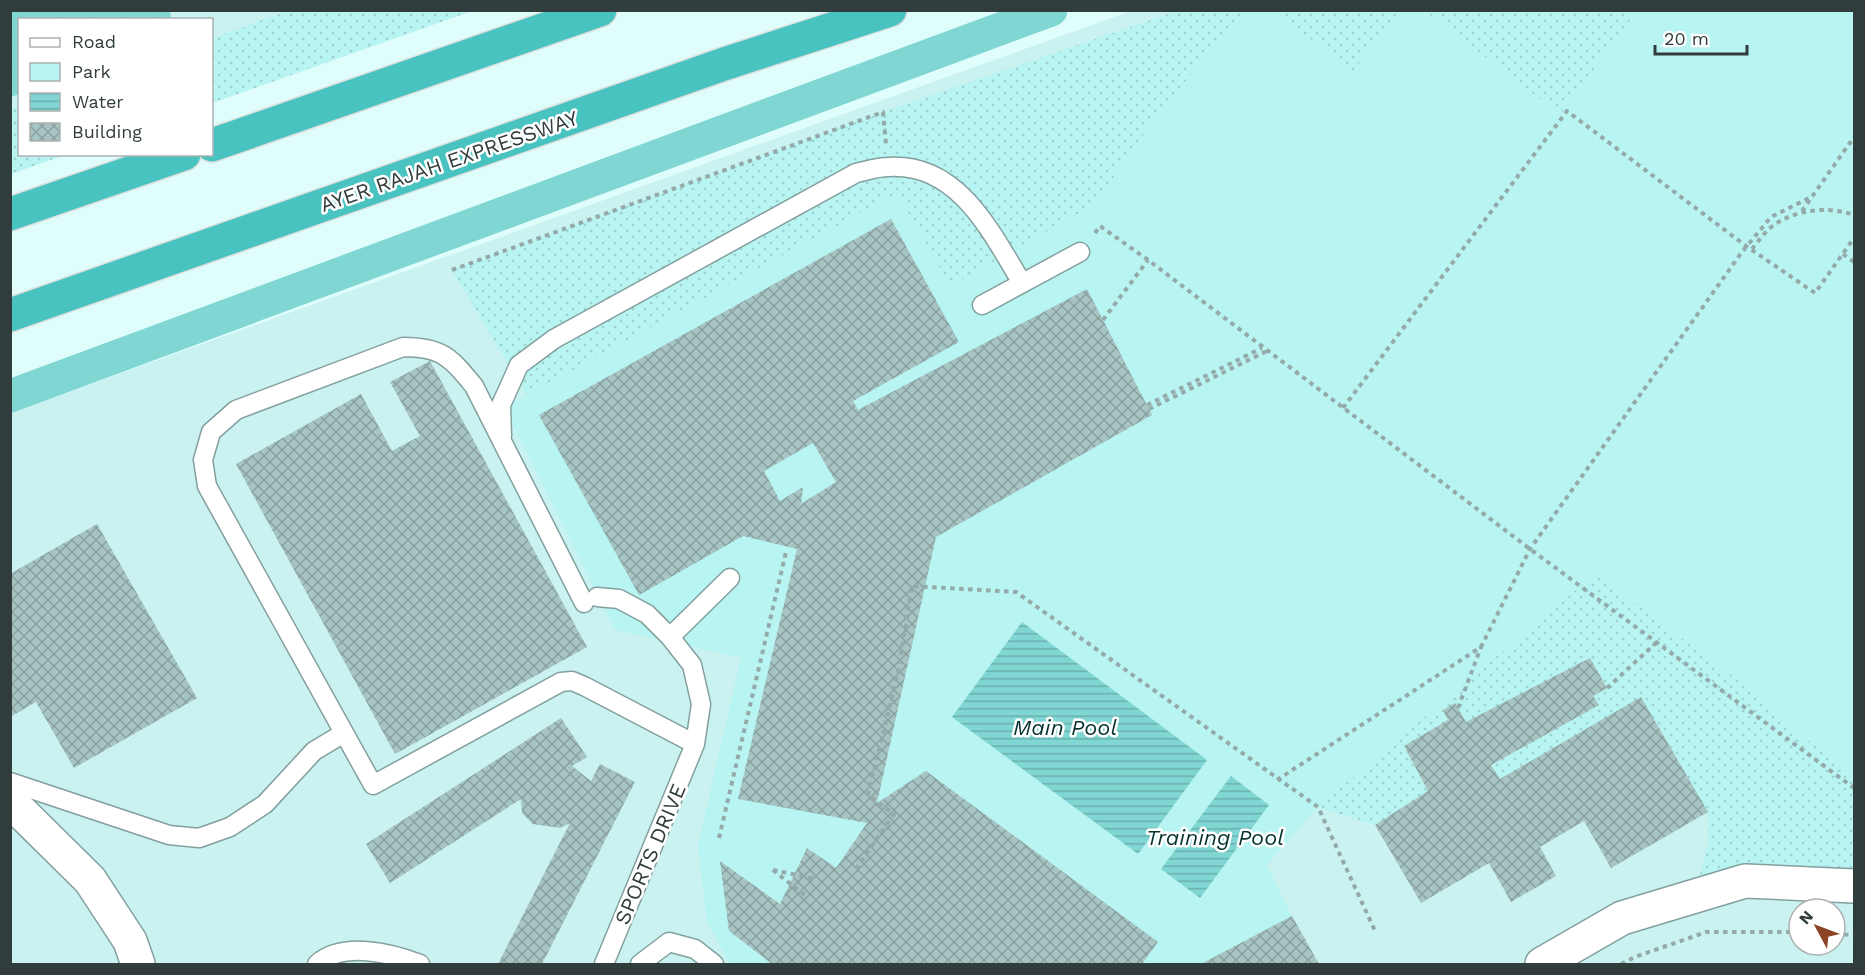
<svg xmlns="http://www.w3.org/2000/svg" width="1865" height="975" font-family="'Work Sans',sans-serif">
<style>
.built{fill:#c9f2f0;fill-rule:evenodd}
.green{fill:url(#green-dots)}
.forest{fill:url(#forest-firs)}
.pitch{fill:#b7f4f2}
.water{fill:url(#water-rules)}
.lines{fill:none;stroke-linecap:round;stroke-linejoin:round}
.canal{stroke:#80d6d3;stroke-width:33}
.building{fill:url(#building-cross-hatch);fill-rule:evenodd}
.lane-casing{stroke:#83a09e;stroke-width:21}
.street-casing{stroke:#83a09e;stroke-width:36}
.highway-casing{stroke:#dee0e0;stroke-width:36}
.path{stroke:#94aaa9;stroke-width:4;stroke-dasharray:4.5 4.5;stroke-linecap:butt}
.lane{stroke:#fff;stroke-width:18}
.street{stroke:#fff;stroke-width:33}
.highway{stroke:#49c3c0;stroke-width:33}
.labels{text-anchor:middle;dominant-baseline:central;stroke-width:5;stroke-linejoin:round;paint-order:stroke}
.street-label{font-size:21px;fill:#313d3c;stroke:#fff}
.water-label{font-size:22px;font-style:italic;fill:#053130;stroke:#fff}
</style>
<defs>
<pattern id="green-dots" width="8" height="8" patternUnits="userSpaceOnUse" patternTransform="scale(1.5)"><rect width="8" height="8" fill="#b7f4f2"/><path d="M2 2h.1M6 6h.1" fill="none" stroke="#9ed2d0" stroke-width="1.8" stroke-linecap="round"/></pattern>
<pattern id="forest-firs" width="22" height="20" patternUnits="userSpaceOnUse" patternTransform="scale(1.5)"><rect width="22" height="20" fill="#80d6d3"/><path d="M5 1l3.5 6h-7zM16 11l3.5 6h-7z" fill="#69afac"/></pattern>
<pattern id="water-rules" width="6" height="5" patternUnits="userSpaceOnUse" patternTransform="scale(1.5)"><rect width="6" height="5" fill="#80d6d3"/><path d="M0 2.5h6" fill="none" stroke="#69afac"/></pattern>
<pattern id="building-cross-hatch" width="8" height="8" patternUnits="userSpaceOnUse" patternTransform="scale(1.5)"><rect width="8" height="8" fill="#a6c4c2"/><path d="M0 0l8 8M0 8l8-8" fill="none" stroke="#88a09f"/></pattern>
</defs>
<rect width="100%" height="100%" fill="#defdfb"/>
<path class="built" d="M 10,11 L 291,11 L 212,38 L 212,20 L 20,20 L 19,106 L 11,109 Z
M 1131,11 L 1854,11 L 1854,964 L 11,964 L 10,413 ZM 1799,909 L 1835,909 L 1835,945 L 1799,945 Z"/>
<path class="green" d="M 291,10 L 472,10 L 472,11 L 212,103 L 212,38 Z
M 1177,11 L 1244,11 L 1155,118 L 1095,204 L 1728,672 L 1789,726 L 1854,774 L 1854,882 L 1694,896 L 1708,846 L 1708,812 L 1641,697 L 1500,779 L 1491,765 L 1599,705 L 1593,696 L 1607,687 L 1590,658 L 1466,722 L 1455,703 L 1443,710 L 1448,720 L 1404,747 L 1428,791 L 1375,825 L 1318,807 L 539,415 L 452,270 L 883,112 Z
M 1273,11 L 1399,11 L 1353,71 Z
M 1425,11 L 1637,11 L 1560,115 Z
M 19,106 L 20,154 L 65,155 L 11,174 L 11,109 Z"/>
<path class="forest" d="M 10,11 L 170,11 L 171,19 L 20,20 L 19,94 L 11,97 Z"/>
<path class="pitch" d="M 1244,11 L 1273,11 L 1353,71 L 1399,11 L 1425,11 L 1560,115 L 1637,11 L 1854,11 L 1854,774 L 1789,726 L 1728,672 L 1595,574 L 1318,807 L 1267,865 L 1292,916 L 1201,964 L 730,964 L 707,921 L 698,845 L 741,658 L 615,630 L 504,407 L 897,193 L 950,286 L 1095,204 L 1155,118 Z"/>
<path class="water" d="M 1022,622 L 1207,760 L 1138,854 L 952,717 Z
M 1231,776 L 1269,805 L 1200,898 L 1161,869 Z"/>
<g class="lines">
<path class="canal" d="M 10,396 L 1051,10"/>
</g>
<path class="building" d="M 891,219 L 959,342 L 853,401 L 858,410 L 1087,289 L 1152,415 L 936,537 L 877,803 L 926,771 L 1158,942 L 1142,964 L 772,964 L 729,931 L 720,861 L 780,904 L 807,848 L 836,868 L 867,823 L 738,799 L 797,549 L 743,536 L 639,595 L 539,415 ZM 813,443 L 836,482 L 801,504 L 803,487 L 780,501 L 764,471 Z
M 430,361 L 587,647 L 395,754 L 236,464 L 361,394 L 392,451 L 420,436 L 390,382 Z
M 97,524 L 197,698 L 74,768 L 36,702 L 10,717 L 10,574 Z
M 1590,658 L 1607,688 L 1593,696 L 1599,705 L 1491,765 L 1500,779 L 1641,697 L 1708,812 L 1611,868 L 1584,821 L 1540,847 L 1556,876 L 1511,902 L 1489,863 L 1421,903 L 1375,825 L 1428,791 L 1404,746 L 1448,720 L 1443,710 L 1455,703 L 1466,722 Z
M 561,718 L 587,757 L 572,766 L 591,781 L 600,764 L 635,782 L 542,964 L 498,964 L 570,823 L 560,828 L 533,824 L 522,813 L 521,799 L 390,883 L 366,844 Z
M 1292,916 L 1319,964 L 1201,964 Z"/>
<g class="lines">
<defs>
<path id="lane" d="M 982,305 L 1080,252
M 502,436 L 501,405 L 519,365 L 554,339 L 856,173 C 866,171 877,167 888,167 C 958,162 991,232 1022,283
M 597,597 L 619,599 L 647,614 L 670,637 L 692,665 L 701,704 L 695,744 L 604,964
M 584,603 L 474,386 C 450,357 442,347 403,347 L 236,410 L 211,432 L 203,460 L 207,486 L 373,785 L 561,682 L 572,681 L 584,686 L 695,744
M 670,637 L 730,578
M 10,782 L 169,835 L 199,838 L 230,827 L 265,804 L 314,751 L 344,733
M 317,964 C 343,941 391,953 420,964
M 640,964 L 669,942 L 695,949 L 714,964"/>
<path id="street" d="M 10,801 L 90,880 L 130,941 L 138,964
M 1542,964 L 1622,918 L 1745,881 L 1854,886"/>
<path id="highway" d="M 212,145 L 600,10
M 10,214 L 184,154
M 10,315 L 724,64 L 890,10"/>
</defs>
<use href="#lane" class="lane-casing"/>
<use href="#street" class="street-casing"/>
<use href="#highway" class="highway-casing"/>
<path class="path" d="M 1802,211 L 1854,137
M 1095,233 L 1100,226 L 1148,260 L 1530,549 L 1854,788
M 1752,249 C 1758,242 1765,231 1774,225 C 1797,209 1828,206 1854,215
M 1843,254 L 1854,262
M 452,270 L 883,112 L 886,144
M 1103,320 L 1148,260
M 1147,405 L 1262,348
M 1343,408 L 1567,111 L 1746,246 L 1815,293 L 1854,238
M 1149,409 L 1267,351
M 1607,688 L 1657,642
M 1458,708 L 1481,647
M 1277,780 L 1481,647 L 1530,549 L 1742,252 L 1771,217 L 1813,196
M 719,838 L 786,552
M 856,869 L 894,814 L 868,795 L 898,672 L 912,586 L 1016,592 L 1318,807 L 1376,933
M 773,870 L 807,897
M 773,870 L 815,879
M 1835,934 L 1854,935
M 1621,964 L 1635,957 L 1706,932 L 1799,932"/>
<use href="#lane" class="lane"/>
<use href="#street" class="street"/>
<use href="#highway" class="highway"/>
</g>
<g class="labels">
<g class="street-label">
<text transform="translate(449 161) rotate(-19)">AYER RAJAH EXPRESSWAY</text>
<text transform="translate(650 854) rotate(-67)">SPORTS DRIVE</text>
</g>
<g class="water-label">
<text x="1065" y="727">Main Pool</text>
<text x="1215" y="837">Training Pool</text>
</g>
</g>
<rect width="1865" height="975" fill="none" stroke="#313d3c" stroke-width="24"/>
<rect x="18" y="18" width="195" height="138" fill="#ffffff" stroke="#adb1b1" stroke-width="1.5"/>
<rect x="30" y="38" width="30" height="9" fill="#ffffff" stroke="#adb1b1" stroke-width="1.5"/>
<text x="72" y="48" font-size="18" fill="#313d3c">Road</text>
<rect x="30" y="63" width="30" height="18" fill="#b7f4f2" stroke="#adb1b1" stroke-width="1.5"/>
<text x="72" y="78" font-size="18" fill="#313d3c">Park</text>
<rect x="30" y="93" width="30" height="18" fill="url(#water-rules)" stroke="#adb1b1" stroke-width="1.5"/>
<text x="72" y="108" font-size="18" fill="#313d3c">Water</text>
<rect x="30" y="123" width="30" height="18" fill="url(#building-cross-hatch)" stroke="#adb1b1" stroke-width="1.5"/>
<text x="72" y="138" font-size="18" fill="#313d3c">Building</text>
<g transform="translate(1817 927) rotate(311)"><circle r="28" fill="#ffffff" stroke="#adb1b1" stroke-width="1.5"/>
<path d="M0-4.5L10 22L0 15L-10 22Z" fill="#8c4424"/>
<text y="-9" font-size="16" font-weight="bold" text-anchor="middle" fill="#313d3c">N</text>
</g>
<path d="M1655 45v9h92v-9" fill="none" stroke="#313d3c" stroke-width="3"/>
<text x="1664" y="45" font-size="18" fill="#313d3c" stroke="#ffffff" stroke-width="4.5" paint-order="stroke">20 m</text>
</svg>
